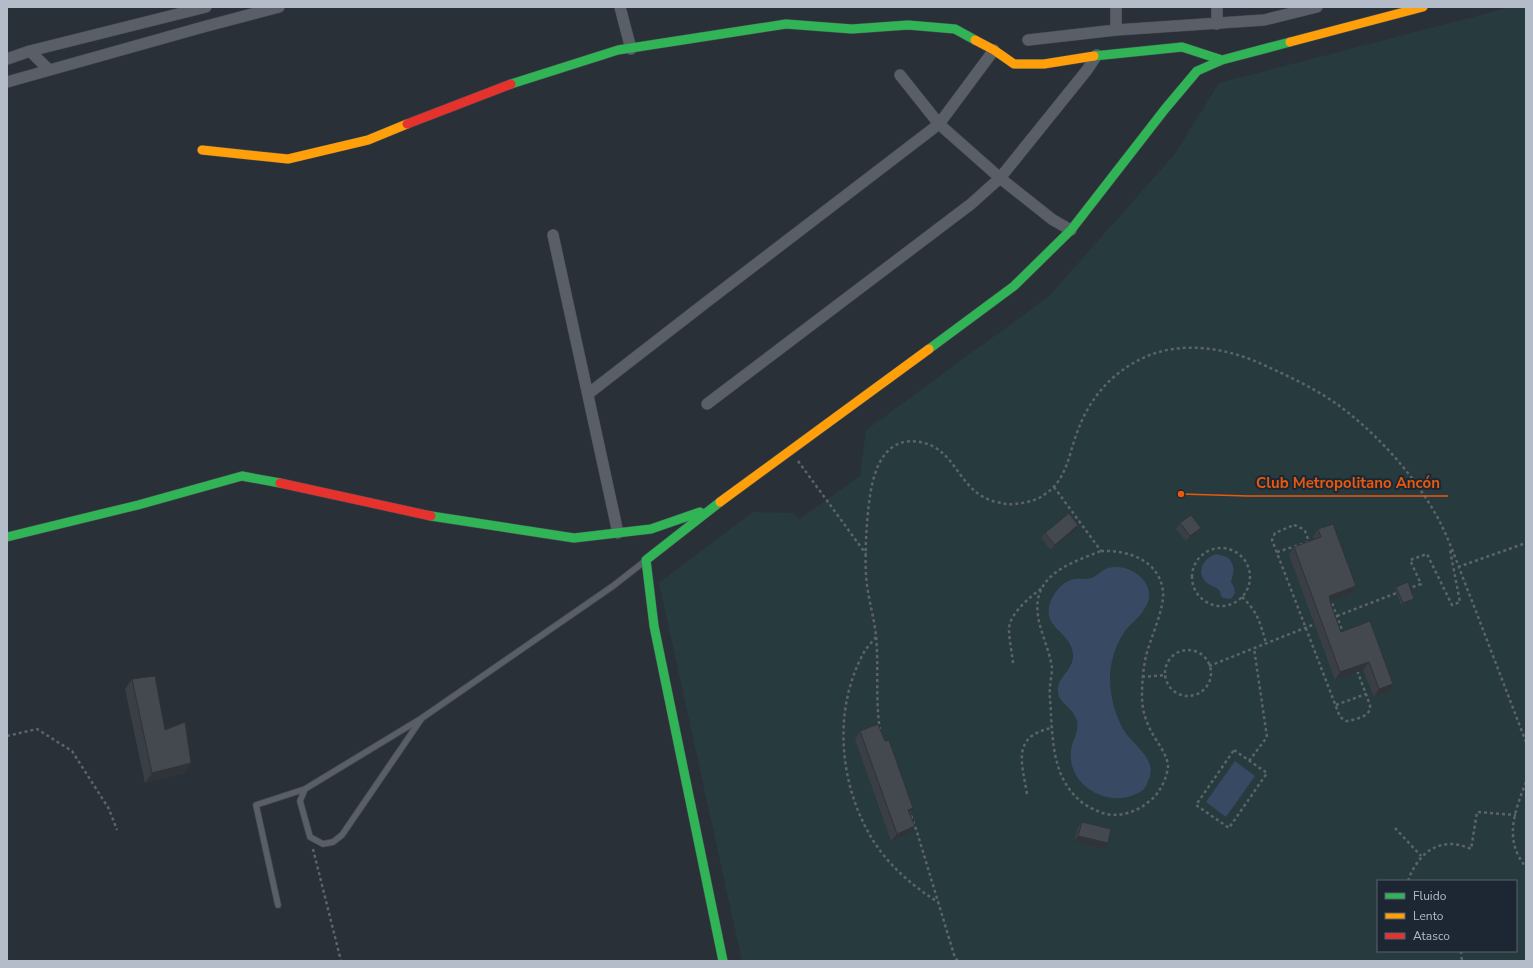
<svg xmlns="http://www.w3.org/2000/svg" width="1533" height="968" font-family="'Nunito Sans',sans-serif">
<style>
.green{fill:#273a3e;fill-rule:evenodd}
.water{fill:#384963}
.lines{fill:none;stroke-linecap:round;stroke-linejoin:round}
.lane-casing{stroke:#484c53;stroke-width:7}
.street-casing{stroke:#484c53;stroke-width:12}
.fast-casing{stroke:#484c53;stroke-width:10}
.slow-casing{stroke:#484c53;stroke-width:10}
.jam-casing{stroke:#484c53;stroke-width:10}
.path{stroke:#5d636a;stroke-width:2.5;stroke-dasharray:3 3;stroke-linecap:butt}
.lane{stroke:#5a5e66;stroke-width:5.5}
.street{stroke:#5a5e66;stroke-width:11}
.fast{stroke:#30b455;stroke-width:9}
.slow{stroke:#ff9f0a;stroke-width:9}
.jam{stroke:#e5322d;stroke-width:9}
.wall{fill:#3a3f45}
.shaded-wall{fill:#303338}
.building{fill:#444950;stroke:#303338}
.leader{fill:none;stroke:#e8590c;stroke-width:1.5}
.callout-dot{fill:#e8590c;stroke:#1d2633;stroke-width:1.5}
.callout-label{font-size:15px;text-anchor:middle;font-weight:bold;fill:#e8590c;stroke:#1d2633;stroke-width:4;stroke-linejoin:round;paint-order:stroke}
</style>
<rect width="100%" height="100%" fill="#2a3038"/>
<path class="green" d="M 1511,7 L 1526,7 L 1526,961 L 742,961 L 659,583 L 753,512 L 794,513 L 800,519 L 860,476 L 866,430 L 1049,296 L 1174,155 L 1219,83 ZM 1378,881 L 1516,881 L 1516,951 L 1378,951 Z"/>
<path class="water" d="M 1216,554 L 1227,557 C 1236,565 1234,572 1231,582 L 1234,587 L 1235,593 L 1231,599 L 1223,598 C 1220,595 1221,593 1219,590 C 1215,586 1209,586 1205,581 C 1196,571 1204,558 1216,554 Z
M 1119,567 C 1138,569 1158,588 1145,608 C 1140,618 1129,624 1123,634 C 1115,647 1110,663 1110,678 C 1110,696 1115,714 1123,729 C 1133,746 1159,759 1148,781 C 1146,788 1142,792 1136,794 C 1107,808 1067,785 1071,751 C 1072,740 1079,734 1077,721 C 1073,707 1058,703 1058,691 C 1057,676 1074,671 1073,654 C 1071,630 1038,628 1052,598 C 1057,589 1065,580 1075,579 C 1081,578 1086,580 1091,578 C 1096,577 1099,572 1104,570 C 1108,567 1114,567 1119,567 Z
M 1235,761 L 1255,776 L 1226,817 L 1206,802 Z"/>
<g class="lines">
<defs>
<path id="lane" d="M 422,718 L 342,835 L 333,842 L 323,844 L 310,837 L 300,801 L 305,789 L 422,718 L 613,586 L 645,561
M 278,905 L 256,805 L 305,789"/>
<path id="street" d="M 620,7 L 631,49
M 1116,7 L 1116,30
M 1217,7 L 1217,24
M 1028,40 L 1116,30 L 1264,20 L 1317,7
M 30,51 L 206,7
M 7,59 L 30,51 L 49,70
M 900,75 L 939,124 L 1000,178 L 1053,220 L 1071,230
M 7,82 L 203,27 L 279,7
M 553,235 L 618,533
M 588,394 L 704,304 L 939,124 L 994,50
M 707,404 L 971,204 L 1000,178 L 1087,70 L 1097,55"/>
<path id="fast" d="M 1094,56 L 1182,47 L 1222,60
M 511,84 L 618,50 L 786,24 L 852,29 L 908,25 L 955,29 L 975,40
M 929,349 L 1014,286 L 1071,230 L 1165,109 L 1197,71 L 1222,60 L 1290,42
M 720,502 L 646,560 L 654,626 L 723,961
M 431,516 L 574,538 L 651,529 L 700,512
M 7,537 L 138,505 L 242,476 L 280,483"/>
<path id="slow" d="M 975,40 L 994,50 L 1014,64 L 1044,64 L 1094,56
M 1290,42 L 1423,7
M 202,150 L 288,159 L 368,140 L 407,124
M 720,502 L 929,349"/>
<path id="jam" d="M 407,124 L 511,84
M 280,483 L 431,516"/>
</defs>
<use href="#lane" class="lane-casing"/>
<use href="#street" class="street-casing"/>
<use href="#fast" class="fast-casing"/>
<use href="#slow" class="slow-casing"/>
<use href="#jam" class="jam-casing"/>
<path class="path" d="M 798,461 L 866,554
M 1054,487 L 1101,551
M 1294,525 L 1301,528 L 1305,531 L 1370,705 C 1371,717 1358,718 1349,721 L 1346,721 L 1340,717 L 1272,540 L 1275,533 Z
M1192 577a29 29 0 1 1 58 0a29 29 0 1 1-58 0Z
M 1101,551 C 1128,550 1159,560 1163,591 C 1165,608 1150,639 1146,656 C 1143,670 1142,683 1142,697 C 1142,708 1145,719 1150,729 C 1156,742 1169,755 1168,769 C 1167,772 1166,776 1165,779 C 1161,789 1156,797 1147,803 C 1136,812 1120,817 1106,814 C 1098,812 1091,808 1084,804 C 1055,782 1053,749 1051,715 C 1051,706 1049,697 1050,688 C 1050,682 1052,675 1052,668 C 1049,644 1032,619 1039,595 C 1047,569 1079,560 1101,551 Z
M 1277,552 L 1309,542
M 1458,567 L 1526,543
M 1407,589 L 1421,584 L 1410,560 L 1427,554 L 1452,605 L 1460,602 L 1450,550
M 1242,597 C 1258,612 1260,623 1266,643
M 1337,616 L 1399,592
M 876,637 C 872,642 866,648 863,654 C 833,710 839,783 871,837 C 887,864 912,886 938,902
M1165 673a23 23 0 1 1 46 0a23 23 0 1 1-46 0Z
M 1013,663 C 1012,652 1009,640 1009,629 C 1009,614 1031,596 1042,588
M 1209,666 L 1315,624
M 1142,677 L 1165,675
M 1336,705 L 1366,694
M 880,730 C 875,700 879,667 876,636 C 874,616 867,595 866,575 C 865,554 866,533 868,512 C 871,482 878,435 920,442 C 958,449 957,492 996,502 C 1003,503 1007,505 1014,504 C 1024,503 1036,501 1044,495 C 1068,479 1068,455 1078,430 C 1089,400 1109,376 1137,361 C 1177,339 1225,347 1264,365 C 1292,378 1321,391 1346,411 C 1383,440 1416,478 1439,520 C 1452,546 1461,574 1472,601 C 1490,648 1508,695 1526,742
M 7,736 L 37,729 L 72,751 L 109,809 L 117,830
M 1234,750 L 1267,773 L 1229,828 L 1196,805 Z
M 1249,761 L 1267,737 L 1254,648
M 1526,782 C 1515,811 1503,840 1526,867
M 1027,794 C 1022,763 1011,736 1052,728
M 909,810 L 917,832 L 955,958 L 958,961
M 1395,828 L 1421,856
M 313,849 L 341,961
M 1408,881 C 1418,852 1441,835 1471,849 L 1477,812 L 1516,815
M 1377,927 L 1378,927
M 1461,951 L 1462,961"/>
<use href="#lane" class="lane"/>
<use href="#street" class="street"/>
<use href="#fast" class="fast"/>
<use href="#slow" class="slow"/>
<use href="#jam" class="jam"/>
</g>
<path class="wall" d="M 1180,523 L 1201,528 L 1197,533 L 1186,541 L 1176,529 Z
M 1078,525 L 1075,531 L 1051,550 L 1041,538 L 1045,533 Z
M 1318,529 L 1356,586 L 1350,594 L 1330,601 L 1341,632 L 1370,621 L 1388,692 L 1374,697 L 1363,670 L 1335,680 L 1289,555 L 1294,547 L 1314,540 L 1313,537 Z
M 1396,587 L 1412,601 L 1401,605 L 1395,589 Z
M 132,679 L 165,730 L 184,773 L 145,783 L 125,689 Z
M 860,731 L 910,813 L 915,826 L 910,833 L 891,841 L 855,739 Z
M 1082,822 L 1104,849 L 1074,841 L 1078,827 Z"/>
<path class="shaded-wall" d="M 1078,525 L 1075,531 L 1051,550 L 1055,545 Z
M 1201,528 L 1197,533 L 1186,541 L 1190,536 Z
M 1356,586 L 1350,594 L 1323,604 L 1329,596 Z
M 1414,599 L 1412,601 L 1401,605 L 1403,603 Z
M 1369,662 L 1363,670 L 1335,680 L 1340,672 Z
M 1393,684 L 1388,692 L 1374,697 L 1379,689 Z
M 191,763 L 184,773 L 145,783 L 152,773 Z
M 913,808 L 908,816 L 908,810 Z
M 915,826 L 910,833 L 891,841 L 897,834 Z
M 1078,836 L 1108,843 L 1104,849 L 1074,841 Z"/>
<path class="building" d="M 1069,513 L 1078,525 L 1055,545 L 1045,533 Z
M 1191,515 L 1201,528 L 1190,536 L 1180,523 Z
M 1333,524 L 1356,586 L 1329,596 L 1331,604 L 1341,632 L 1370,621 L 1393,684 L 1379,689 L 1369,662 L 1340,672 L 1294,547 L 1321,537 L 1318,529 Z
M 1408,582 L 1414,599 L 1403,603 L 1396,587 Z
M 155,676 L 165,730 L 185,722 L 191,763 L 152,773 L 132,679 Z
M 878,724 L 885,741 L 889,740 L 913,808 L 908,810 L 915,826 L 897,834 L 860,731 Z
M 1082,822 L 1111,829 L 1108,843 L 1078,836 Z"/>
<path class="leader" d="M1181 494L1248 496H1448"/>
<circle class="callout-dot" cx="1181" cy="494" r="4"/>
<g class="callout-label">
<text x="1348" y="488">Club Metropolitano Ancón</text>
</g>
<rect width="1533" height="968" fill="none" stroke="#b4bcc9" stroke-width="16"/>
<rect x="1377" y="880" width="140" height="72" fill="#1d2633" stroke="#59626f"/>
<rect x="1385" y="893" width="20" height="6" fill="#30b455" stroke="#59626f"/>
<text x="1413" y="900" font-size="12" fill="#b4bcc9">Fluido</text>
<rect x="1385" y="913" width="20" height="6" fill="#ff9f0a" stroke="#59626f"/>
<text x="1413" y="920" font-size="12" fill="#b4bcc9">Lento</text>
<rect x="1385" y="933" width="20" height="6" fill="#e5322d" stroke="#59626f"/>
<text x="1413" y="940" font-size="12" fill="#b4bcc9">Atasco</text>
</svg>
